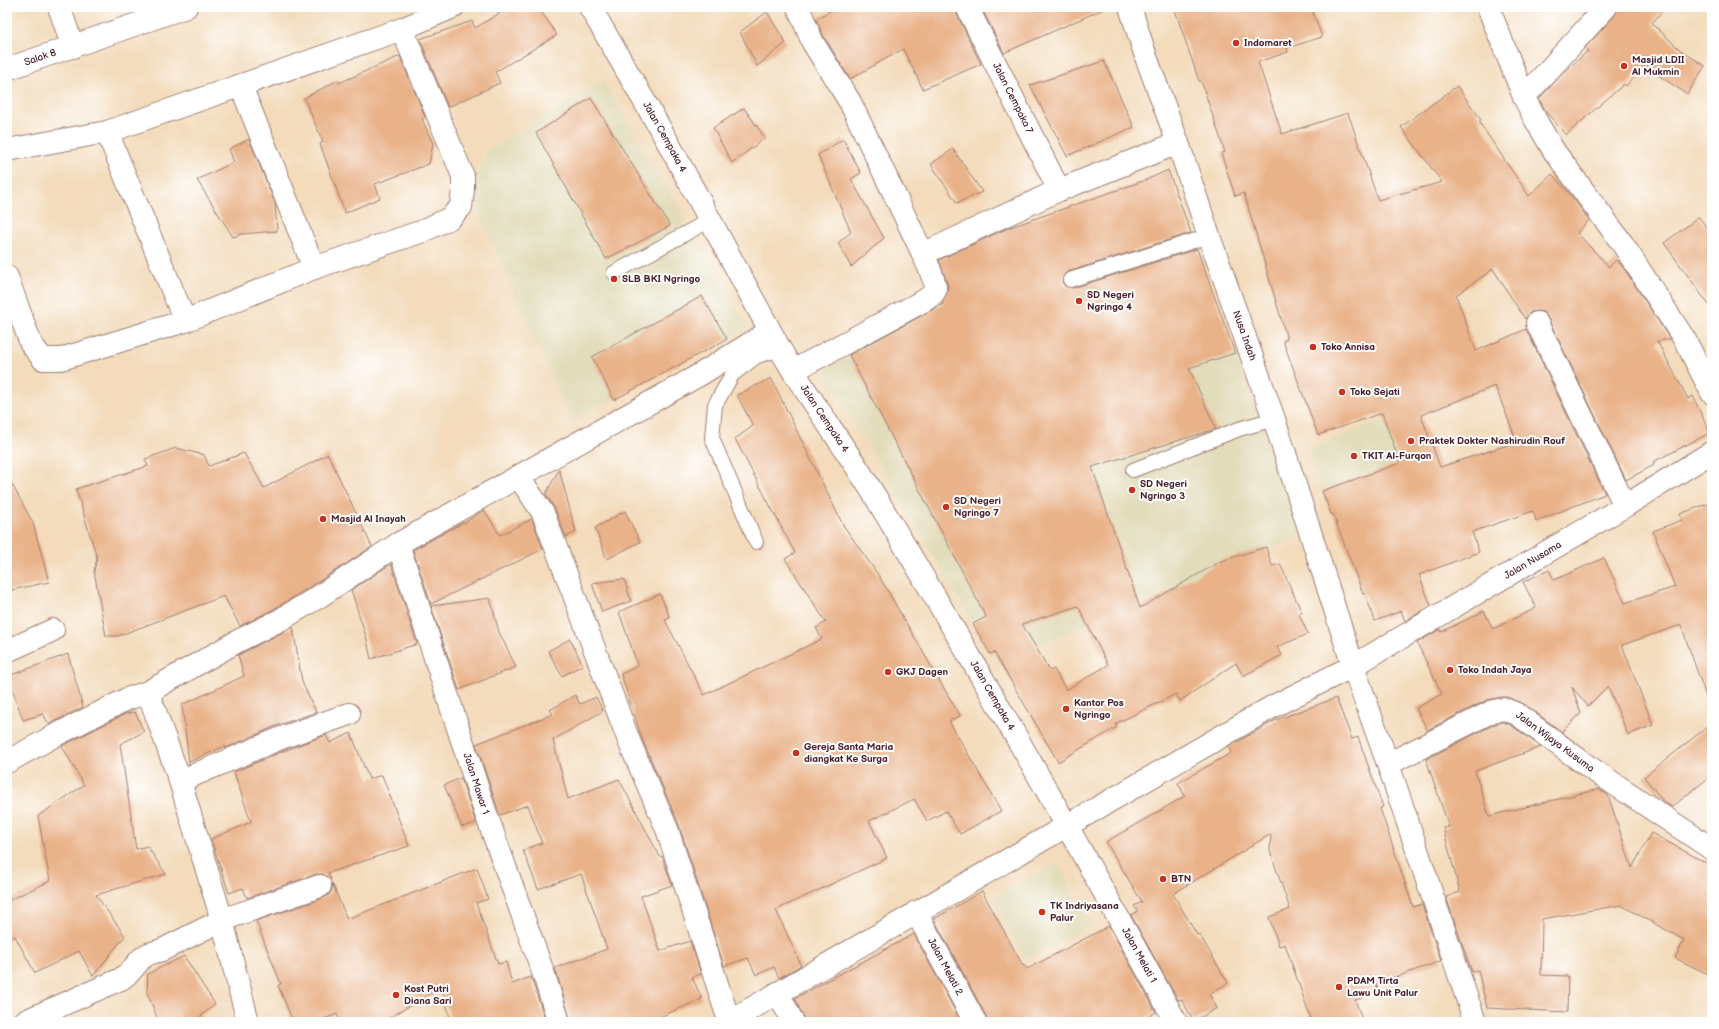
<svg xmlns="http://www.w3.org/2000/svg" width="1719" height="1029" font-family="'Balsamiq Sans',sans-serif">
<style>
.built{fill:#e2dcba}
.building{fill:#e9b289;fill-rule:evenodd}
.lines{fill:none;stroke-linecap:round;stroke-linejoin:round}
.lane-casing{stroke:#9e7d73;stroke-width:16}
.street-casing{stroke:#9e7d73;stroke-width:24}
.secondary-casing{stroke:#9e7d73;stroke-width:24}
.lane{stroke:#fff;stroke-width:14}
.street{stroke:#fff;stroke-width:22}
.secondary{stroke:#fff;stroke-width:22}
.poi-dot{fill:#c8321e;stroke:#fff;stroke-width:1.5}
.labels{text-anchor:middle;dominant-baseline:central;stroke-width:4;stroke-linejoin:round;paint-order:stroke}
.poi-label{font-size:10px;font-weight:bold;fill:#4a1f2b;stroke:#fff;text-anchor:start}
.street-label{font-size:10px;fill:#4a1f2b;stroke:#fff}
</style>
<rect width="100%" height="100%" fill="#fff"/>
<filter id="ink" filterUnits="userSpaceOnUse"><feTurbulence type="fractalNoise" baseFrequency=".025" numOctaves="2"/><feDisplacementMap in="SourceGraphic" scale="8" xChannelSelector="R" yChannelSelector="G"/><feConvolveMatrix kernelMatrix="1 2 1 2 8 2 1 2 1" color-interpolation-filters="sRGB"/></filter>
<filter id="wash" filterUnits="userSpaceOnUse"><feTurbulence type="fractalNoise" baseFrequency=".012" numOctaves="4" result="noise"/><feDisplacementMap in="SourceGraphic" scale="16" xChannelSelector="R" yChannelSelector="G"/><feGaussianBlur stdDeviation="0.9" result="paint"/><feColorMatrix in="noise" values="0 0 0 0 0 0 0 0 0 0 0 0 0 0 0 0 0 1.4 0 .05"/><feComposite in="paint" operator="in"/></filter>
<g filter="url(#wash)">
<rect width="100%" height="100%" fill="#f3dbbb"/>
<path class="built" d="M 603,80 L 748,328 L 572,421 L 472,198 L 486,152 Z
M 942,298 L 987,433 L 1235,353 L 1301,535 L 1040,644 L 998,666 L 821,365 Z
M 1384,420 L 1400,463 L 1322,491 L 1307,448 Z
M 1058,864 L 1091,926 L 1026,960 L 993,899 Z"/>
<g id="blocks">
<path class="building" d="M 510,7 L 538,7 L 557,35 L 495,72 L 500,83 L 448,107 L 420,39 L 472,21 L 475,28 Z
M 837,7 L 955,7 L 956,13 L 981,64 L 923,89 L 903,49 L 850,79 L 822,33 L 816,19 Z
M 981,7 L 1108,7 L 1004,53 Z
M 1174,7 L 1311,7 L 1322,37 L 1287,48 L 1288,52 L 1258,62 L 1282,134 L 1348,113 L 1378,200 L 1442,182 L 1401,127 L 1457,86 L 1481,120 L 1479,122 L 1529,196 L 1552,174 L 1568,192 L 1589,220 L 1577,233 L 1609,267 L 1616,260 L 1623,267 L 1670,339 L 1657,341 L 1688,399 L 1693,396 L 1710,433 L 1653,462 L 1654,465 L 1626,480 L 1548,318 L 1544,312 L 1538,311 L 1531,312 L 1525,319 L 1493,269 L 1456,295 L 1476,351 L 1526,329 L 1605,494 L 1536,521 L 1533,511 L 1472,532 L 1479,552 L 1419,575 L 1431,606 L 1405,621 L 1401,611 L 1375,621 L 1365,594 L 1363,594 L 1333,514 L 1331,514 L 1322,491 L 1400,463 L 1382,413 L 1318,435 L 1283,341 L 1287,339 L 1244,193 L 1235,196 L 1221,153 L 1225,152 L 1201,81 L 1199,81 ZM 1495,386 L 1517,442 L 1440,467 L 1421,415 Z
M 1618,7 L 1666,7 L 1652,23 L 1679,49 L 1705,66 L 1687,94 L 1644,66 L 1626,86 L 1624,84 L 1566,135 L 1546,112 L 1539,99 L 1562,74 L 1588,51 L 1585,48 L 1615,15 Z
M 767,12 L 786,43 L 757,66 L 740,32 Z
M 400,56 L 425,117 L 422,119 L 433,144 L 429,164 L 375,184 L 380,198 L 345,213 L 320,144 L 323,142 L 304,98 L 338,80 L 339,83 Z
M 1104,61 L 1134,127 L 1067,156 L 1030,85 Z
M 591,98 L 670,226 L 606,259 L 536,133 Z
M 744,108 L 765,138 L 732,163 L 713,128 Z
M 249,139 L 275,203 L 277,231 L 242,234 L 233,237 L 197,180 L 234,162 L 229,149 Z
M 843,139 L 861,173 L 851,179 L 884,238 L 851,267 L 838,243 L 851,232 L 818,155 Z
M 953,149 L 982,192 L 957,203 L 931,164 Z
M 1168,170 L 1191,233 L 1067,272 L 1064,275 L 1062,282 L 1065,286 L 1073,288 L 1197,249 L 1235,353 L 1189,368 L 1216,429 L 1092,467 L 1140,608 L 1221,561 L 1266,547 L 1272,566 L 1280,564 L 1302,613 L 1299,614 L 1308,634 L 1277,647 L 1282,655 L 1243,676 L 1236,663 L 1180,701 L 1176,694 L 1115,724 L 1117,727 L 1058,762 L 994,652 L 990,654 L 973,624 L 986,617 L 849,355 L 943,304 L 943,302 L 947,292 L 948,286 L 939,260 L 1008,228 L 1146,180 ZM 1078,606 L 1108,665 L 1066,690 L 1054,669 L 1050,671 L 1022,624 Z
M 1699,217 L 1712,235 L 1712,309 L 1664,243 Z
M 702,296 L 727,339 L 614,400 L 592,357 Z
M 771,378 L 843,525 L 879,576 L 960,716 L 949,721 L 1001,811 L 960,834 L 946,811 L 927,821 L 914,799 L 869,821 L 887,858 L 776,910 L 801,965 L 779,978 L 774,967 L 756,975 L 748,958 L 724,966 L 679,825 L 643,741 L 621,674 L 638,666 L 619,612 L 660,594 L 670,618 L 665,620 L 704,695 L 822,639 L 816,628 L 826,622 L 785,559 L 795,553 L 735,439 L 753,426 L 737,395 Z
M 176,448 L 204,455 L 209,466 L 244,453 L 264,488 L 328,454 L 372,547 L 313,585 L 274,609 L 240,626 L 224,596 L 118,636 L 106,636 L 94,571 L 97,558 L 76,489 L 148,466 L 145,459 Z
M 559,469 L 576,532 L 566,537 L 555,509 L 546,494 Z
M 7,475 L 33,523 L 49,582 L 7,591 Z
M 1712,502 L 1712,702 L 1708,702 L 1681,625 L 1622,645 L 1653,725 L 1628,735 L 1608,686 L 1588,706 L 1572,687 L 1581,713 L 1562,732 L 1524,704 L 1508,697 L 1502,697 L 1487,700 L 1427,730 L 1416,708 L 1442,694 L 1417,643 L 1440,629 L 1441,632 L 1484,611 L 1493,629 L 1536,608 L 1523,582 L 1549,570 L 1554,580 L 1604,558 L 1625,603 L 1675,587 L 1653,531 L 1682,520 L 1680,514 Z
M 484,510 L 500,535 L 532,519 L 543,549 L 431,604 L 413,550 L 464,522 L 464,523 Z
M 625,511 L 640,542 L 607,559 L 595,528 Z
M 391,564 L 417,644 L 371,659 L 366,636 L 351,590 Z
M 624,579 L 631,601 L 602,612 L 592,583 Z
M 490,598 L 499,632 L 516,667 L 459,690 L 431,606 Z
M 293,627 L 302,682 L 316,712 L 276,726 L 226,748 L 225,746 L 189,762 L 182,705 L 244,676 L 238,655 Z
M 570,639 L 583,665 L 562,676 L 548,651 Z
M 68,654 L 83,707 L 49,724 L 43,714 L 23,720 L 8,676 Z
M 575,695 L 580,704 L 596,697 L 603,711 L 553,740 L 568,799 L 619,779 L 660,857 L 662,856 L 672,885 L 641,896 L 660,951 L 690,941 L 701,974 L 692,977 L 702,999 L 648,1022 L 571,1022 L 555,968 L 607,949 L 581,874 L 538,889 L 523,850 L 542,843 L 528,805 L 500,815 L 476,744 L 553,714 L 550,710 Z
M 1336,698 L 1352,739 L 1358,737 L 1383,807 L 1380,808 L 1413,907 L 1422,904 L 1441,961 L 1376,984 L 1379,992 L 1355,1000 L 1363,1022 L 1312,1022 L 1285,944 L 1279,946 L 1269,917 L 1290,909 L 1270,851 L 1271,834 L 1173,894 L 1197,935 L 1199,934 L 1228,983 L 1209,994 L 1217,1008 L 1194,1021 L 1181,999 L 1178,1000 L 1131,915 L 1138,911 L 1134,906 L 1142,902 L 1106,842 L 1185,796 L 1178,783 L 1231,753 L 1228,747 L 1276,720 Z
M 135,712 L 144,732 L 120,744 L 136,849 L 147,846 L 166,874 L 96,895 L 125,936 L 93,976 L 79,951 L 35,973 L 15,936 L 7,940 L 7,901 L 50,881 L 38,816 L 84,785 L 62,746 L 125,714 Z
M 1503,722 L 1511,725 L 1541,747 L 1475,771 L 1489,816 L 1599,789 L 1608,795 L 1632,868 L 1651,833 L 1712,866 L 1712,976 L 1675,958 L 1684,940 L 1621,905 L 1542,919 L 1541,975 L 1568,976 L 1567,1012 L 1487,1008 L 1478,970 L 1472,972 L 1446,897 L 1460,892 L 1443,828 L 1449,827 L 1426,759 L 1497,723 Z
M 1712,723 L 1712,775 L 1672,807 L 1665,803 L 1644,777 Z
M 351,733 L 369,779 L 382,775 L 409,846 L 328,873 L 331,880 L 323,874 L 316,874 L 247,898 L 243,888 L 229,893 L 211,839 L 251,822 L 234,772 L 286,750 L 326,735 L 330,743 Z
M 461,778 L 476,823 L 462,827 L 444,785 Z
M 477,868 L 488,899 L 476,903 L 498,964 L 506,962 L 512,984 L 531,977 L 546,1022 L 451,1022 L 442,987 L 382,1022 L 341,1022 L 337,1014 L 317,1022 L 293,1022 L 278,985 L 281,984 L 256,921 L 324,898 L 330,894 L 332,889 L 332,883 L 347,919 Z
M 982,891 L 1023,966 L 1024,965 L 1027,969 L 1109,926 L 1156,1012 L 1137,1022 L 987,1022 L 986,1016 L 934,919 Z
M 914,934 L 961,1022 L 805,1022 L 795,998 Z
M 184,956 L 215,1004 L 194,1022 L 159,1022 L 147,993 L 148,974 Z"/>
</g>
</g>
<g filter="url(#ink)">
<use href="#blocks" fill-opacity="0" stroke="#9e7d73" stroke-width="1"/>
<g class="lines">
<defs>
<path id="lane" d="M 614,273 L 710,220
M 1070,280 L 1209,236
M 1133,470 L 1239,429 L 1274,419
M 756,542 L 712,438 L 715,405 L 732,375 L 757,356 L 780,349"/>
<g id="street">
<path d="M 59,7 L 73,47"/>
<path id="s1" d="M 590,7 L 665,137 L 780,349 C 810,401 847,449 878,501 C 981,673 1080,847 1176,1022"/>
<path d="M 798,7 L 813,43 L 850,102 L 923,254"/>
<path id="s2" d="M 967,7 L 1059,190"/>
<path id="s3" d="M 1130,7 L 1146,57 L 1178,143 L 1209,236 L 1274,419 L 1353,666 L 1388,764 L 1475,1022"/>
<path d="M 1488,7 L 1524,97 L 1535,119 L 1554,151 L 1622,243 L 1685,340 L 1712,393"/>
<path id="s4" d="M 7,69 L 186,7"/>
<path d="M 241,86 L 314,268"/>
<path d="M 1524,97 L 1606,7"/>
<path d="M 107,132 L 185,321"/>
<path d="M 7,150 L 107,132 L 402,29 L 453,7"/>
<path d="M 7,277 L 31,344 L 43,359 L 61,359 L 185,321 L 314,268 L 423,231 L 450,218 L 461,207 L 463,189 L 463,176 L 402,29"/>
<path d="M 1537,323 L 1625,506"/>
<path d="M 793,371 L 925,300 C 929,297 933,295 935,291 C 937,284 926,261 923,254 L 1059,190 L 1178,143"/>
<path d="M 519,477 L 543,513 L 631,746 L 667,829 L 729,1021"/>
<path id="s5" d="M 398,544 L 485,811 L 543,972 L 559,1022"/>
<path d="M 7,651 L 53,630"/>
<path d="M 148,692 L 180,781 L 222,920 L 248,1022"/>
<path d="M 7,762 L 54,736 L 127,699 L 148,692 L 238,641 L 280,620 L 320,596 L 398,544 L 701,374 L 770,331"/>
<path id="s6" d="M 1388,764 L 1493,711 L 1504,709 L 1517,714 L 1589,767 L 1712,849"/>
<path d="M 180,781 L 281,738 L 349,714"/>
<path id="s7" d="M 916,912 L 975,1022"/>
<path d="M 778,993 L 793,1022"/>
<path d="M 23,1022 L 121,979 L 130,972 L 141,959 L 148,954 L 162,950 L 222,920 L 320,886"/>
</g>
<g id="secondary">
<path id="s8" d="M 728,1022 L 1272,707 L 1353,666 L 1625,506 L 1712,452"/>
</g>
</defs>
<use href="#lane" class="lane-casing"/>
<use href="#street" class="street-casing"/>
<use href="#secondary" class="secondary-casing"/>
<use href="#lane" class="lane"/>
<use href="#street" class="street"/>
<use href="#secondary" class="secondary"/>
</g>
</g>
<g class="poi-dot">
<circle cx="1236" cy="43" r="4"/>
<circle cx="1624" cy="66" r="4"/>
<circle cx="614" cy="279" r="4"/>
<circle cx="1079" cy="301" r="4"/>
<circle cx="1313" cy="347" r="4"/>
<circle cx="1342" cy="392" r="4"/>
<circle cx="1411" cy="441" r="4"/>
<circle cx="1354" cy="456" r="4"/>
<circle cx="1132" cy="490" r="4"/>
<circle cx="946" cy="507" r="4"/>
<circle cx="323" cy="519" r="4"/>
<circle cx="1450" cy="670" r="4"/>
<circle cx="888" cy="672" r="4"/>
<circle cx="1066" cy="709" r="4"/>
<circle cx="796" cy="753" r="4"/>
<circle cx="1163" cy="879" r="4"/>
<circle cx="1042" cy="912" r="4"/>
<circle cx="1339" cy="987" r="4"/>
<circle cx="396" cy="995" r="4"/>
</g>
<g class="labels">
<g class="poi-label">
<text x="1244" y="43">Indomaret</text>
<text x="1632" y="60">Masjid LDII<tspan x="1632" dy="12">Al Mukmin</tspan></text>
<text x="622" y="279">SLB BKI Ngringo</text>
<text x="1087" y="295">SD Negeri<tspan x="1087" dy="12">Ngringo 4</tspan></text>
<text x="1321" y="347">Toko Annisa</text>
<text x="1350" y="392">Toko Sejati</text>
<text x="1419" y="441">Praktek Dokter Nashirudin Rouf</text>
<text x="1362" y="456">TKIT Al-Furqon</text>
<text x="1140" y="484">SD Negeri<tspan x="1140" dy="12">Ngringo 3</tspan></text>
<text x="954" y="501">SD Negeri<tspan x="954" dy="12">Ngringo 7</tspan></text>
<text x="331" y="519">Masjid Al Inayah</text>
<text x="1458" y="670">Toko Indah Jaya</text>
<text x="896" y="672">GKJ Dagen</text>
<text x="1074" y="703">Kantor Pos<tspan x="1074" dy="12">Ngringo</tspan></text>
<text x="804" y="747">Gereja Santa Maria<tspan x="804" dy="12">diangkat Ke Surga</tspan></text>
<text x="1171" y="879">BTN</text>
<text x="1050" y="906">TK Indriyasana<tspan x="1050" dy="12">Palur</tspan></text>
<text x="1347" y="981">PDAM Tirta<tspan x="1347" dy="12">Lawu Unit Palur</tspan></text>
<text x="404" y="989">Kost Putri<tspan x="404" dy="12">Diana Sari</tspan></text>
</g>
<g class="street-label">
<text stroke="none"><textPath href="#s4" startOffset="35">Salak 8</textPath></text>
<text stroke="none"><textPath href="#s2" startOffset="102">Jalan Cempaka 7</textPath></text>
<text stroke="none"><textPath href="#s1" startOffset="150">Jalan Cempaka 4</textPath></text>
<text stroke="none"><textPath href="#s3" startOffset="348">Nusa Indah</textPath></text>
<text stroke="none"><textPath href="#s1" startOffset="474">Jalan Cempaka 4</textPath></text>
<text stroke="none"><textPath href="#s8" startOffset="928">Jalan Nusama</textPath></text>
<text stroke="none"><textPath href="#s1" startOffset="798">Jalan Cempaka 4</textPath></text>
<text stroke="none"><textPath href="#s6" startOffset="190">Jalan Wijaya Kusuma</textPath></text>
<text stroke="none"><textPath href="#s5" startOffset="252">Jalan Mawar 1</textPath></text>
<text stroke="none"><textPath href="#s1" startOffset="1096">Jalan Melati 1</textPath></text>
<text stroke="none"><textPath href="#s7" startOffset="62">Jalan Melati 2</textPath></text>
</g>
</g>
<rect width="1719" height="1029" fill="none" stroke="#fff" stroke-width="24"/>
</svg>
